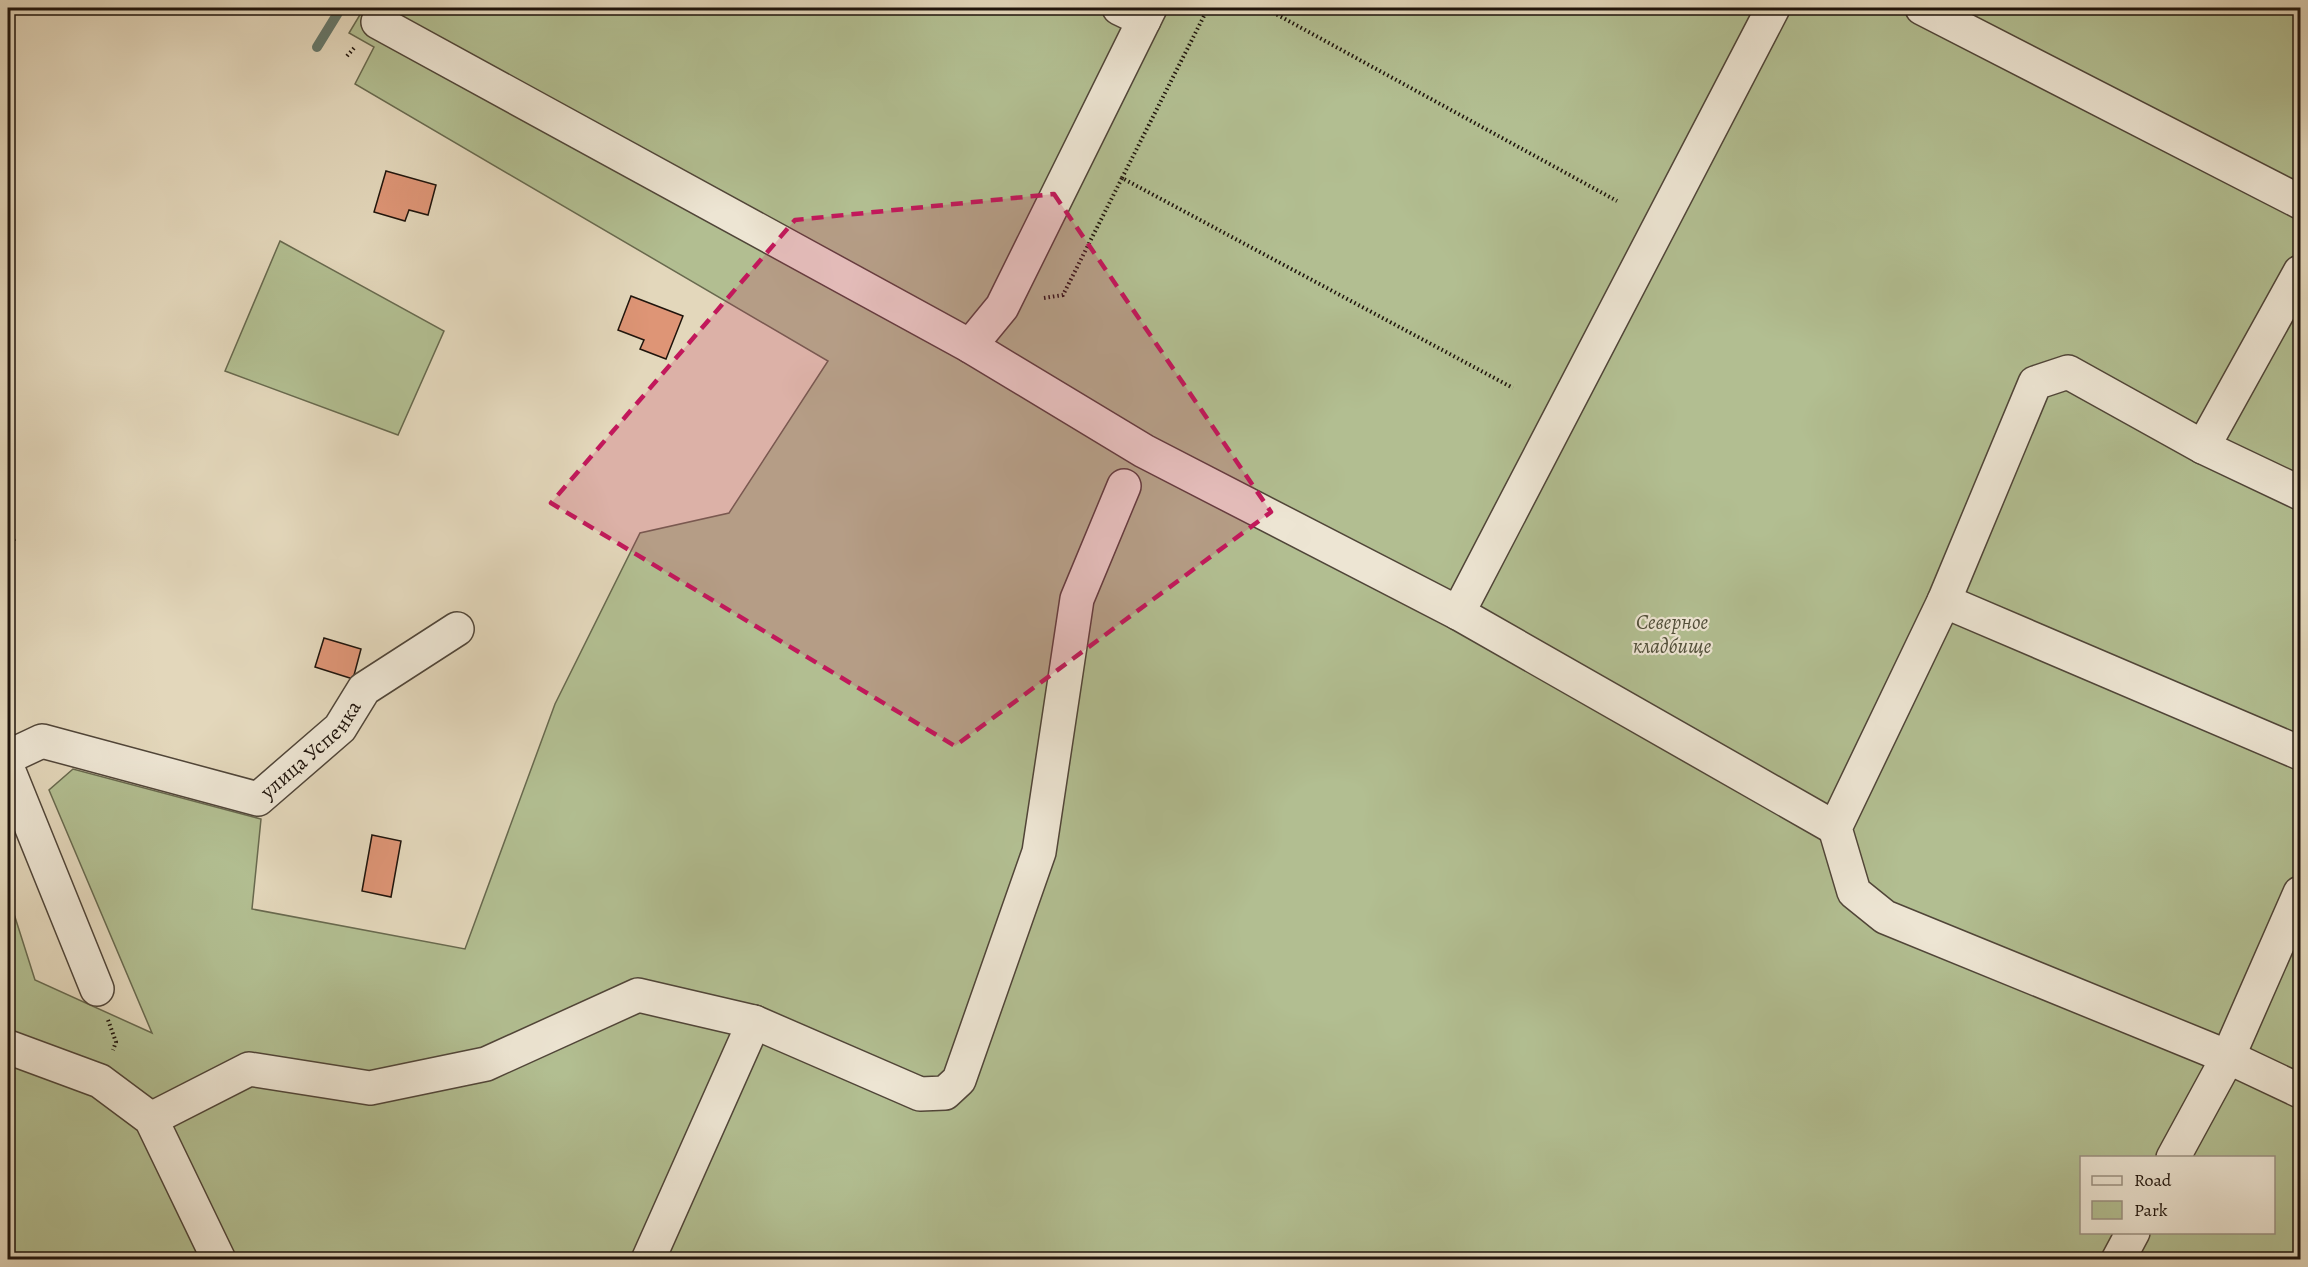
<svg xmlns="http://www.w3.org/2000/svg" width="2308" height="1267" font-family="Alegreya,serif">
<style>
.green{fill:#b2be91;stroke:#68694e;stroke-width:1.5;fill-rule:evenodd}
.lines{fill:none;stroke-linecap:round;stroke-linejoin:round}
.stream{stroke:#66786b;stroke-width:10}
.building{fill:#de9576;stroke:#1f140c;stroke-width:1.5}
.minor-casing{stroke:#504538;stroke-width:36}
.path{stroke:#1f140c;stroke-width:4;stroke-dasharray:1.5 3;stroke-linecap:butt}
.minor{stroke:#ede5d3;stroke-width:33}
.marked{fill:#c2185b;fill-opacity:0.2;stroke:#c2185b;stroke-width:4.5;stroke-dasharray:12 8;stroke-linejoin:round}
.labels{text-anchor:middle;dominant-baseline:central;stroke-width:4.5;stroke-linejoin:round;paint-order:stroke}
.park-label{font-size:21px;font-style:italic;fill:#52503b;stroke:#ede5d3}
.street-label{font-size:21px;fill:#1f140c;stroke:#ede5d3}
</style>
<rect width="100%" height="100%" fill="#e3d7bb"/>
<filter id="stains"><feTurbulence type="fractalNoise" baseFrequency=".00333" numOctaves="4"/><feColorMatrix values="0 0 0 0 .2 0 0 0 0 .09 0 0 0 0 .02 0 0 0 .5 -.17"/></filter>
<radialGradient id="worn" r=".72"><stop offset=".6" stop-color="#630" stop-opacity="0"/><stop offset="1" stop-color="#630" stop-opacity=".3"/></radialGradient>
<path class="green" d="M 364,8 L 2300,8 L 2300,1259 L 8,1259 L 8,895 L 35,980 L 152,1033 L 49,790 L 73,769 L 261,819 L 252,909 L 465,949 L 555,704 L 640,533 L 729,513 L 828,361 L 355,84 L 374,47 L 349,33 ZM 2082,1158 L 2274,1158 L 2274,1232 L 2082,1232 Z
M 280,241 L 444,331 L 398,435 L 225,371 Z"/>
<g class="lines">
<path class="stream" d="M 317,47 L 341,8"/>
</g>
<path class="building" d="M 386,171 L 436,185 L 428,215 L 409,210 L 405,221 L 374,212 Z
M 631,296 L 683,316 L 666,359 L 640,349 L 644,340 L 618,330 Z
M 8,525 L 15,540 L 8,543 Z
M 324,638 L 361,649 L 353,679 L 315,667 Z
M 372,835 L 401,841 L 391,897 L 362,891 Z"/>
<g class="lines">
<defs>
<g id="minor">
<path d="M 1119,8 L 1144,20"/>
<path d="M 1922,8 L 2300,202"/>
<path d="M 378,22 L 970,346 L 1144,451 L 1458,613 L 1835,828"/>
<path d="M 2300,272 L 2203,447 L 2300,493"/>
<path d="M 970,346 L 1002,307 L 1150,8"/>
<path d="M 2203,447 L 2068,372 L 2035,383 L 1944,601 L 1835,828 L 1854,892 L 1885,917 L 2228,1057 L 2300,1091"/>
<path d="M 1944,601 L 2300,753"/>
<path d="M 1458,613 L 1773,8"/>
<path id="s1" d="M 8,757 L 42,741 L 258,799 L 340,728 L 364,689 L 457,629"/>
<path d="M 8,769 L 97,989"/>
<path d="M 8,1047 L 100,1081 L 151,1119 L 219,1260"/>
<path d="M 151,1119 L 249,1069 L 370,1088 L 486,1064 L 638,995 L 754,1022 L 920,1094 L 945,1093 L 959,1080 L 1039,852 L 1077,599 L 1124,486"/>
<path d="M 2173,1158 L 2228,1057 L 2300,893"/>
<path d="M 648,1260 L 754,1022"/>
<path d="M 2118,1260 L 2133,1232"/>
</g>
</defs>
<use href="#minor" class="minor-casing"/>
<path class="path" d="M 1265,8 L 1617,201
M 347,56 L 355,47
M 1122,178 L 1208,8
M 1044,298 L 1063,295 L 1122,178 L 1513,388
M 108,1020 L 116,1042 L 113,1050"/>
<use href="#minor" class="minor"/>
</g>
<path class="marked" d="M 1054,194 L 1271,512 L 955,746 L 551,503 L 795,220 Z"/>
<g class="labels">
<g class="park-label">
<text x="1672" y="622">Северное<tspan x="1672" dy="24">кладбище</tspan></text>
</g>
<g class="street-label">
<text stroke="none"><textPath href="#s1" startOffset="334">улица Успенка</textPath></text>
</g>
</g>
<rect width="2308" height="1267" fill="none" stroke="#e3d7bb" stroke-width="30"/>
<rect x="9" y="9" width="2290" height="1249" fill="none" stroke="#1f140c" stroke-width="3"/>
<rect x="15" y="15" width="2278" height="1237" fill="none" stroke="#1f140c" stroke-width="1.5"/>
<rect x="2080" y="1156" width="195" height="78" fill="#ede5d3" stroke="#9b9183" stroke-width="1.5"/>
<rect x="2092" y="1176" width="30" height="9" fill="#ede5d3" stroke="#9b9183" stroke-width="1.5"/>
<text x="2134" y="1186" font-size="18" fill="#1f140c">Road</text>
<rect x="2092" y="1201" width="30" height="18" fill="#b2be91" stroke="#9b9183" stroke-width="1.5"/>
<text x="2134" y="1216" font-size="18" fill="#1f140c">Park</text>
<rect width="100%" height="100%" filter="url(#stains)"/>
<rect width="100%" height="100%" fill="url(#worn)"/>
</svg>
